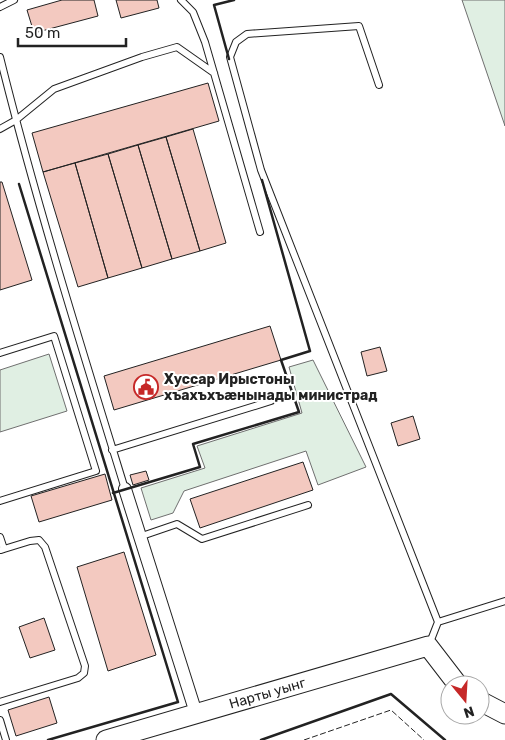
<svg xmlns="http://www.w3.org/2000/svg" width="505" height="740" font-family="Rubik,sans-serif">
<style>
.green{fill:#e0efe3;stroke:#6f6f6f}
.building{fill:#f3c9c0;stroke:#222}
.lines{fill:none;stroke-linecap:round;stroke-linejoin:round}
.lane-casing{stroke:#222;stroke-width:8}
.street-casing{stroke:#222;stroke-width:14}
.secondary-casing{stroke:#222;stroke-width:21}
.lane{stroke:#fff;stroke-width:6}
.street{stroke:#fff;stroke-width:12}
.secondary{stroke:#fff;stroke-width:19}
.fence{stroke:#222;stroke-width:1;stroke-dasharray:6 2.5;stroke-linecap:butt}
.wall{stroke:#222;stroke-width:2.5}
.labels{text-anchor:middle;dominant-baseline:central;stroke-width:4;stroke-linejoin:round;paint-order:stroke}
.poi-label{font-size:14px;font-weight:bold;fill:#222;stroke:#fff;text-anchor:start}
.street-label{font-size:14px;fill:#222;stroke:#fff}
</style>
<rect width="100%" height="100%" fill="#fff"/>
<path class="green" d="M 462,0 L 505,0 L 505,126 Z
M 49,354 L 67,411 L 0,432 L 0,370 Z
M 313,360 L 366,467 L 318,485 L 306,451 L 184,491 L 173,513 L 151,520 L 141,488 L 205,468 L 197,446 L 302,413 L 289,367 Z"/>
<path class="building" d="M 62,0 L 94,0 L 98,16 L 34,33 L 27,10 Z
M 116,0 L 157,0 L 159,8 L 121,18 Z
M 208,83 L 219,121 L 43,172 L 32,133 Z
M 193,129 L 226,243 L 200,251 L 166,137 Z
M 166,137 L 200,251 L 172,259 L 138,145 Z
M 138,145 L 172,259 L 142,268 L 108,154 Z
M 108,154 L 142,268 L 108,278 L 75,163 Z
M 75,163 L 108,278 L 78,287 L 43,172 Z
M 0,182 L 2,182 L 32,280 L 0,290 Z
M 270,326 L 281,360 L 114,410 L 104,376 Z
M 380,347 L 387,371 L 367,376 L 361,352 Z
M 413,416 L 420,439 L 398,446 L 391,423 Z
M 303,462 L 313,490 L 200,528 L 190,499 Z
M 146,471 L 149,480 L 133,485 L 130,475 Z
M 105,474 L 112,500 L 39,522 L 31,496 Z
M 124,552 L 156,655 L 108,671 L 77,567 Z
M 44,618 L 55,650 L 30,658 L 19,627 Z
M 49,697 L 57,723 L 16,736 L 8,710 Z"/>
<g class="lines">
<defs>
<path id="lane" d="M 181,0 L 193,12 L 205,42 L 260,232
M 0,7 L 14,0
M 0,57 C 36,202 81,346 125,489
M 379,85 L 359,26 L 247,34 L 236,42 L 230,57 L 261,170 L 438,622 L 429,645
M 0,129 L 16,120 L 54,89 L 142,57 L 177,47 L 214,73
M 0,353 L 54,336 L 96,471 L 0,501
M 112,450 L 271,401
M 0,537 L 4,549 L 1,550
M 139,537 L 177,524 L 202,539 L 308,505
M 438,622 L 505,601
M 0,702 L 78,678 L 84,673 L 85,666 L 45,547 L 39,540 L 30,541 L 4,549
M 0,720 L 6,740"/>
<path id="street" d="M 125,489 L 196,713"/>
<g id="secondary">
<path d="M 480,701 L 505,714"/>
<path id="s1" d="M 106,740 L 428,646 L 458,685"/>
</g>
</defs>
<use href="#lane" class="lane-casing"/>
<use href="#street" class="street-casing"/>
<use href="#secondary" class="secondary-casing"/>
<use href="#lane" class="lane"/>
<use href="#street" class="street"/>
<use href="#secondary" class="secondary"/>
<path class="fence" d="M 304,740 L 391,710 L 424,740"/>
<path class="wall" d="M 229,59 L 214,5 L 234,0
M 19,184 L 178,702 L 48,740
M 113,493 L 200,467 L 193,444 L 299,412 L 281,360 L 310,351 L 262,180
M 261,740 L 391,694 L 445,740"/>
</g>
<defs>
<symbol id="civic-ring" viewBox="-11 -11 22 22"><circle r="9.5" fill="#fff" stroke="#c62828" stroke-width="1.5"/><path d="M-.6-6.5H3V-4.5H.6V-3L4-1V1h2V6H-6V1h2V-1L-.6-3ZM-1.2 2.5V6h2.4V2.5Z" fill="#c62828"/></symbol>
</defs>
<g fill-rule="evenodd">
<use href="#civic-ring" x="132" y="373" width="28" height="28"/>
</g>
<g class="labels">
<g class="poi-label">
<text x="164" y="379">Хуссар Ирыстоны<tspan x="164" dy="16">хъахъхъæнынады министрад</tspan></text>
</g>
<g class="street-label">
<text stroke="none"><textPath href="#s1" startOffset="168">Нарты уынг</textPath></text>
</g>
</g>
<g transform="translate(465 700) rotate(162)"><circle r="24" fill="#ffffff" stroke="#a7a7a7"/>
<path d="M0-4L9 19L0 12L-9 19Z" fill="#c62828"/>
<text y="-8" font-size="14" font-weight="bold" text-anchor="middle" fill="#222222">N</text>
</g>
<path d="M18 38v8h108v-8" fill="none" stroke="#222222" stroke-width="2.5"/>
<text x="25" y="38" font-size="15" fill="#222222" stroke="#ffffff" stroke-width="4" paint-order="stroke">50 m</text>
</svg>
